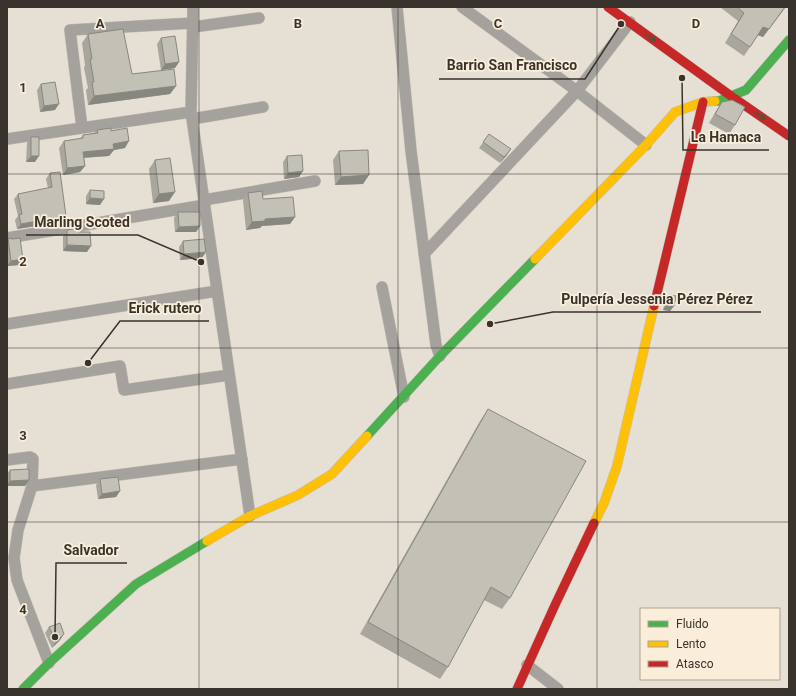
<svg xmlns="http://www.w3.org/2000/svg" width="796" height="696" font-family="Roboto,sans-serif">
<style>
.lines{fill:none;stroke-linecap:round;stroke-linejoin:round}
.street-casing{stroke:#c2bcb4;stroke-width:12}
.fast-casing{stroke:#c2bcb4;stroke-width:10}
.slow-casing{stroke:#c2bcb4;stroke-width:10}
.jam-casing{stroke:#c2bcb4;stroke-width:10}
.street{stroke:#a5a29e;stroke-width:11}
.fast{stroke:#4caf50;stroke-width:9}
.slow{stroke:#ffc107;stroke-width:9}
.jam{stroke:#c62828;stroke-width:9}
.wall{fill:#a8a69d}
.shaded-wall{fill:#88877f}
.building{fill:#c3c1b6;stroke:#88877f}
.oneway{stroke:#3f5e39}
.grid{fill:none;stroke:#38332c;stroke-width:1;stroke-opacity:0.55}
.grid-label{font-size:13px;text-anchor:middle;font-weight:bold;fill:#38332c;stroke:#faeeda;stroke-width:3.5;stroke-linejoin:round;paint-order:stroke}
.leader{fill:none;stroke:#38332c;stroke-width:1.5}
.callout-dot{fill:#38332c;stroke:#faeeda;stroke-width:1.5}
.callout-label{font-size:14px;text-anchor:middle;font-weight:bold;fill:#38332c;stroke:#faeeda;stroke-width:3.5;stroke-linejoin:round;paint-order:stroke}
</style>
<rect width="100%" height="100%" fill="#e6dfd4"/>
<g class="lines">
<defs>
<path id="street" d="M 193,7 L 191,112 L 250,516
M 397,7 L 411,151 L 436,345 L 440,356
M 462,7 L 577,91 L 646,145
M 193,27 L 259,18
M 192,119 L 263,107
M 82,128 L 70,30 L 193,23
M 7,139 L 191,112
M 204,200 L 315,181
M 7,238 L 205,205
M 424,254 L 577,91 L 630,22
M 382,287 L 404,397
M 7,324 L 217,291
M 7,384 L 120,366 L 124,390 L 229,375
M 7,460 L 30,457 L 32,458 L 33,459 L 32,486 L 18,530 L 14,558 L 17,580 L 49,663
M 32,486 L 242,459
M 527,665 L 558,689"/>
<path id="fast" d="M 715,101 L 719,101 L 746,90 L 789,40
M 367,436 L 440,356 L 535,259
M 23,689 L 49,663 L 136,584 L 207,541"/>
<path id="slow" d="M 535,259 L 646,145 L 675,112 L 703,102 L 715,101
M 594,523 L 604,503 L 617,466 L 654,306
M 207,541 L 250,516 L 298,495 L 332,474 L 367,436"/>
<path id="jam" d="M 608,7 L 731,96 L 789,136
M 654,306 L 703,102
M 517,689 L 555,605 L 594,523"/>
</defs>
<use href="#street" class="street-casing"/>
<use href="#fast" class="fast-casing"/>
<use href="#slow" class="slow-casing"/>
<use href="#jam" class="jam-casing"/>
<use href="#street" class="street"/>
<use href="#fast" class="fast"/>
<use href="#slow" class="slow"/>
<use href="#jam" class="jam"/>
</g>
<path class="wall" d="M 720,7 L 786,7 L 763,37 L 758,35 L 744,56 L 725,43 L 738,21 Z
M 88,34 L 132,74 L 176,86 L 170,94 L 88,105 L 86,90 L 88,88 L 84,68 L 85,65 L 82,43 Z
M 161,38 L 179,62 L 175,68 L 161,70 L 157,44 Z
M 41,84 L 55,110 L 40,112 L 37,90 Z
M 722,102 L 735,125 L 729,134 L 709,123 L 716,111 Z
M 97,130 L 111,131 L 125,148 L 114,150 L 109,156 L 84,158 L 85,166 L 80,172 L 63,175 L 59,148 L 64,141 L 80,139 L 83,135 L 94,133 Z
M 489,134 L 507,155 L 500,163 L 479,148 Z
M 31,137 L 35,162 L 26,162 L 27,143 Z
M 339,151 L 369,175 L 363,184 L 335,185 L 333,160 Z
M 287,156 L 303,171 L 299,177 L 284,179 L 283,162 Z
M 155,160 L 169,201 L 153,203 L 149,169 Z
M 50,173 L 66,216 L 62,222 L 17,229 L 15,220 L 18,216 L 14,199 L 18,194 L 48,188 L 46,179 Z
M 90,190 L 100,205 L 86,204 L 86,196 Z
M 248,193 L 263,199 L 295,217 L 290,224 L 262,226 L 260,228 L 246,230 L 243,200 Z
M 178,212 L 200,226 L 196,232 L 175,232 L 174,218 Z
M 67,230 L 79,232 L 87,252 L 63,251 L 63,236 Z
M 8,238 L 19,265 L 7,266 L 7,239 Z
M 183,241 L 202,258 L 180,260 L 179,247 Z
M 669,295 L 674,306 L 670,311 L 663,310 L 665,301 Z
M 488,409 L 510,598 L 502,609 L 484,600 L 448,667 L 440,679 L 360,634 L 480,421 Z
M 10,470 L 29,480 L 25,486 L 7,486 L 7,474 Z
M 100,479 L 120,491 L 116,497 L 98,499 L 96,485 Z
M 49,627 L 64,634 L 60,640 L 52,648 L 45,633 Z"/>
<path class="shaded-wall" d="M 785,7 L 763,37 L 757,35 L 763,27 Z
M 179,62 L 175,68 L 161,70 L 165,64 Z
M 176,86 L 170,94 L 88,105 L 94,96 Z
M 59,104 L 55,110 L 40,112 L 44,106 Z
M 129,141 L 125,148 L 114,150 L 109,156 L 78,158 L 83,152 L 113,144 Z
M 511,149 L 507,155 L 500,163 L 504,157 Z
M 31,156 L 39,156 L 35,162 L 26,162 Z
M 85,166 L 80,172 L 63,175 L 67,168 Z
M 303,171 L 299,177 L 284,179 L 288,173 Z
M 369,175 L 363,184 L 335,185 L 341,177 Z
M 175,192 L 169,201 L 153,203 L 159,194 Z
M 90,198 L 104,199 L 100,205 L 86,204 Z
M 66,216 L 62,222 L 17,229 L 21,224 Z
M 295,217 L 290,224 L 262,226 L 260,228 L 246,230 L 252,222 L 265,219 Z
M 200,226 L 196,232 L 175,232 L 179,227 Z
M 67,245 L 91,246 L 87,252 L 63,251 Z
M 206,252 L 202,258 L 180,260 L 184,254 Z
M 23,259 L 19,265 L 7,266 L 11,261 Z
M 667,304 L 674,306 L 670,311 L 663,310 Z
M 29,480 L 25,486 L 7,486 L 7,485 L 10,481 Z
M 120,491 L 116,497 L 98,499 L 102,494 Z
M 64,634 L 60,640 L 52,648 L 56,642 Z"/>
<path class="building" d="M 737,7 L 785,7 L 769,29 L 763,27 L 750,47 L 731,34 L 744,13 Z
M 123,29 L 132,74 L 174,69 L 176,86 L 94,96 L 92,82 L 94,82 L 90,59 L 92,59 L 88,34 Z
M 175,36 L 179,62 L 165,64 L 161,38 Z
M 55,82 L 59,104 L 44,106 L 41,84 Z
M 732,100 L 745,107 L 735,125 L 715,114 L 722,102 Z
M 111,128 L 111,131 L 127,128 L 129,141 L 113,144 L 114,149 L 83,152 L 85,166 L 67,168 L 64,141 L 83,138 L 83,135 L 98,133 L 97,130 Z
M 489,134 L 511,149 L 504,157 L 483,142 Z
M 31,137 L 39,137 L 39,156 L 31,156 Z
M 368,150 L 369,175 L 341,177 L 339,151 Z
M 302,155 L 303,171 L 288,173 L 287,156 Z
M 170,158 L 175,192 L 159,194 L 155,160 Z
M 60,172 L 66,216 L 21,224 L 19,215 L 22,214 L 18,194 L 52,187 L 50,173 Z
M 90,190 L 104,191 L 104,199 L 90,198 Z
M 262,191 L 263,199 L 293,197 L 295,217 L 265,219 L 265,221 L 252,222 L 248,193 Z
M 178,212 L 200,212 L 200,226 L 179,227 Z
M 79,228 L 79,232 L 90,232 L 91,246 L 67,245 L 67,230 Z
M 8,238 L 12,239 L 20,238 L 23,259 L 11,261 Z
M 204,239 L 206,252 L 184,254 L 183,241 Z
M 669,295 L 676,296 L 674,306 L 667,304 Z
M 488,409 L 586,461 L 510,598 L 491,587 L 448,667 L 368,622 Z
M 29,469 L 29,480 L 10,481 L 10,470 Z
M 118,477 L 120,491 L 102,494 L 100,479 Z
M 60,623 L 64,634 L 56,642 L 49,627 Z"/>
<defs><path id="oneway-shaft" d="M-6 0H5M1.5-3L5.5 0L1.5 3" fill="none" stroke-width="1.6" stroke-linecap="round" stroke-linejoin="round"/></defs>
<g class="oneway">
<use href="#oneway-shaft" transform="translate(651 38) rotate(36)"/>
<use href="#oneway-shaft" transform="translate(760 116) rotate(35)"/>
</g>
<path class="grid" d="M 199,7 L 199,689M 398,7 L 398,689M 597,7 L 597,689M 7,174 L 789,174M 7,348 L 789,348M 7,522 L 789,522"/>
<g class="grid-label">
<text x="100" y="28">A</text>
<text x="298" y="28">B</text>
<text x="498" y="28">C</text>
<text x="696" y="28">D</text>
<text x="23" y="92">1</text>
<text x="23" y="266">2</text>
<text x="23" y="440">3</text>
<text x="23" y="614">4</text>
</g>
<path class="leader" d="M621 24L585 79H439M682 78L683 150H769M201 262L138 235H26M490 324L553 312H761M88 363L120 321H209M55 637L56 563H127"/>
<g class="callout-dot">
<circle cx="621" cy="24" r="4"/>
<circle cx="682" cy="78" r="4"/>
<circle cx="201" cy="262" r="4"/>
<circle cx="490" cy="324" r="4"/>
<circle cx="88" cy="363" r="4"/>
<circle cx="55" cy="637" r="4"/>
</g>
<g class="callout-label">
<text x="512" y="70">Barrio San Francisco</text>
<text x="726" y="142">La Hamaca</text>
<text x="82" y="227">Marling Scoted</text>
<text x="657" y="304">Pulpería Jessenia Pérez Pérez</text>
<text x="165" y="313">Erick rutero</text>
<text x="91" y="555">Salvador</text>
</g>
<rect width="796" height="696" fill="none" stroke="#38332c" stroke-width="16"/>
<rect x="640" y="608" width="140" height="72" fill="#faeeda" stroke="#aca394"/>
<rect x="648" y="621" width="20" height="6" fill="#4caf50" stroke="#aca394"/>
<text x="676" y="628" font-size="12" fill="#38332c">Fluido</text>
<rect x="648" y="641" width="20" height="6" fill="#ffc107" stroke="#aca394"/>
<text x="676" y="648" font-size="12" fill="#38332c">Lento</text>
<rect x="648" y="661" width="20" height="6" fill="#c62828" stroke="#aca394"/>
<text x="676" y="668" font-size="12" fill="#38332c">Atasco</text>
</svg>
